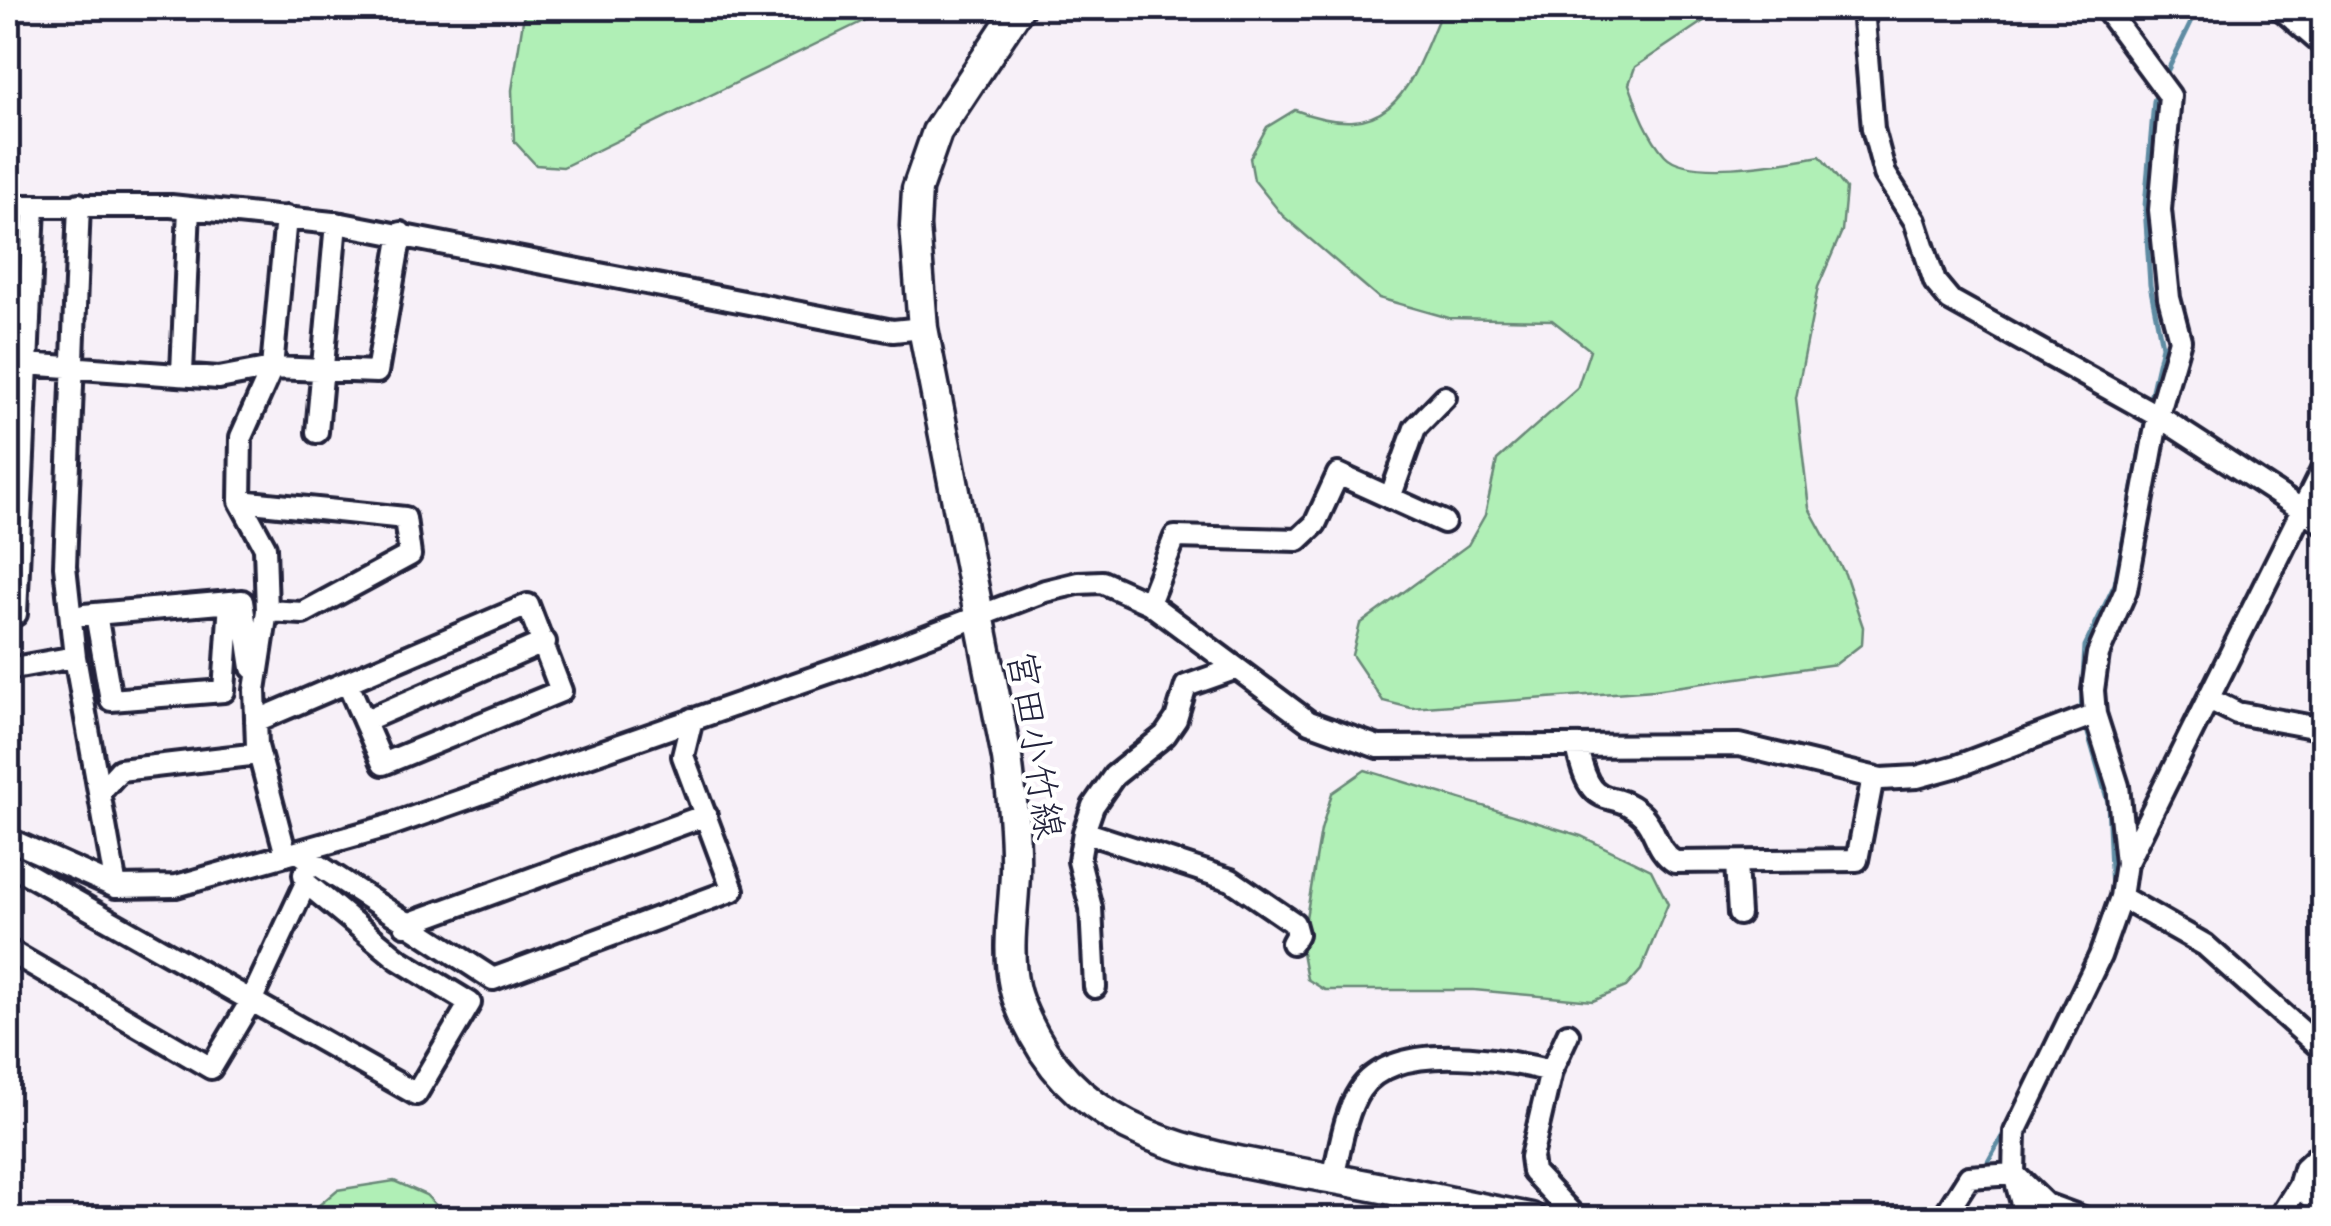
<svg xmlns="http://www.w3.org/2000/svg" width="2331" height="1226" font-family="'Comic Neue','Klee One',sans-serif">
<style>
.green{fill:#b0efb6;stroke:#698878;stroke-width:2.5}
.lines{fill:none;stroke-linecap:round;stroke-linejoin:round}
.stream{stroke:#5f8ca3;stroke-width:5}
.minor-casing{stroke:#22223b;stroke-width:28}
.major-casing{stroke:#22223b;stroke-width:35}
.minor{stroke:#fff;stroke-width:20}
.major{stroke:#fff;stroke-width:28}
.labels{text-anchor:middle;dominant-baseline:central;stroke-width:9;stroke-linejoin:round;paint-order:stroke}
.street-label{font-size:38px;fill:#22223b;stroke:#fff}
</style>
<rect width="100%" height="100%" fill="#f7f0f8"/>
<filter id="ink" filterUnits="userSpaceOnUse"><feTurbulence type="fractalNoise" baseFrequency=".01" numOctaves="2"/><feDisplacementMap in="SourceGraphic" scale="20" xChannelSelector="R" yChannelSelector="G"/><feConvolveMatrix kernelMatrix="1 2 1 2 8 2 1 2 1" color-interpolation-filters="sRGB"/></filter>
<g filter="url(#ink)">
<path class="green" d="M 525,8 L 890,8 L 563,167 L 536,165 L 514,141 L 512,90 Z
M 1443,8 L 1723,8 L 1635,67 L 1629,84 C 1638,109 1647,135 1665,155 C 1688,180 1788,162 1820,156 L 1846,189 L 1842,231 L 1818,287 L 1796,398 L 1809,508 L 1845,574 L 1863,627 L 1862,644 L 1836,664 L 1654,690 L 1411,708 L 1383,701 L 1352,655 L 1360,624 L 1468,545 L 1485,515 L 1497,460 L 1577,389 L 1590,350 L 1552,320 L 1449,318 L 1379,298 L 1283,216 L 1254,180 L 1250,158 L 1267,127 L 1295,110 C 1396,148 1410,84 1443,8 Z
M 1365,770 L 1581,836 L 1651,870 L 1668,904 L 1641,970 L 1626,987 L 1593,1001 L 1474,990 L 1325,990 L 1307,979 L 1301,947 L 1321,830 L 1332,793 Z
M 394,1181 L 426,1195 L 448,1218 L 304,1218 L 337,1190 Z"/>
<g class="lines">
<path class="stream" d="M 2164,78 L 2198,8
M 2149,403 L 2162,346 L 2150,285 L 2145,206 L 2154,101 L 2159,88
M 2081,712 L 2085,646 L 2115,584 L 2146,418
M 2085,723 L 2108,802 L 2112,893
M 1984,1169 L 2008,1126"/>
<defs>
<path id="minor" d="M 1863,8 L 1873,129 L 1885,174 L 1915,221 L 1935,282 L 1950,300 L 2158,416 L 2324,524
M 2280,8 L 2324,46
M 79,204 L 65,566 L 75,657 L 116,887
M 8,206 L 171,206 L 342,224 L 893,331 L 923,328
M 286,217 L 272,368 L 241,437 L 240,501 L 265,547 L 267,611 L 255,690 L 257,746 L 286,855
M 26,364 L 219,378 L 272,368 L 377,372 L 401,233
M 182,373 L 189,208
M 317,432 L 336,223
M 1390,498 L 1415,428 L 1445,397
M 240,501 L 405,518 L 410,555 L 303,613 L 267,611
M 1149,603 L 1175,537 L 1298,540 L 1315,524 L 1338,474 L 1444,522
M 96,614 L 111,700 L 224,691 L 230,602
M 8,615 L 16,614 L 34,206
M 84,615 L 242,601 L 252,668
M 8,669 L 75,657
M 2209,699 L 2237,713 L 2324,729
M 256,721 L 528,605 L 561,691 L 383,764 L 347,682
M 364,721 L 545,642
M 1577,746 C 1591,819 1612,784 1643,816 C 1657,831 1656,851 1675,862 L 1857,860 L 1873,777
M 100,792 L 120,770 L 259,754
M 1084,832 L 1231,880 L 1294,923 L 1297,934 L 1292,943
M 8,839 L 116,887 L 176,886 L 385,827 L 864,660 L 1045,591 L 1078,583 L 1102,582 L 1149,603 L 1309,722 L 1378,747 L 1739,745 L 1881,779 L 1917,777 L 1957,766 L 2095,714
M 298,852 L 493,979 L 733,890 L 683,756 L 692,719
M 2127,862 L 2324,466
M 1736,863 L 1739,914
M 17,868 L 416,1094 L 470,1003 L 398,959 L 306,883
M 2121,897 L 2205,945 L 2324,1051
M 405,925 L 706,815
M 8,950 L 211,1068 L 251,1001 L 306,883 L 304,874
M 1095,987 L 1091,908 L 1079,861 L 1084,832 L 1093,806 L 1114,776 L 1165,735 L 1176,719 L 1186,686 L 1234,669
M 1551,1071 L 1531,1157 L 1533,1172 L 1576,1218
M 2324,1150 L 2304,1169 L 2299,1186 L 2324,1209
M 1333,1178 C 1340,1150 1344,1114 1360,1090 C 1395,1039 1502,1059 1551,1071 L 1568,1034
M 1943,1218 L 1969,1177 L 2014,1174 L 2045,1204 L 2083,1218
M 2026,1218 L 2014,1174 L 2015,1132 L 2100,956 L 2121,897 L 2126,863 L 2118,786 L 2095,714 L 2093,690 L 2098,654 L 2126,590 L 2158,416 L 2180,340 L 2169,298 L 2160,210 L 2170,96 L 2105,8
M 2279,1218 L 2299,1186"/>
<path id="major" d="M 1019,8 L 937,132 L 917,189 L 915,226 L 923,328 L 1007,758 C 1012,796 1016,833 1015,872 C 1014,909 1006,948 1014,986 C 1017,1002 1026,1020 1034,1035 C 1093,1146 1218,1157 1329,1178 C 1397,1190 1464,1205 1531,1218"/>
</defs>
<use href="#minor" class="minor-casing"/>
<use href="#major" class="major-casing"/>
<use href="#minor" class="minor"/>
<use href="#major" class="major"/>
</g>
</g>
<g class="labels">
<g class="street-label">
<text transform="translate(1035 745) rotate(81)">宮田小竹線</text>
</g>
</g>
<rect width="2331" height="1226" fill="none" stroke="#fff" stroke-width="40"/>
<rect x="20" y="20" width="2291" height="1186" fill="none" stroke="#22223b" stroke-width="4" filter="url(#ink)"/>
</svg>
